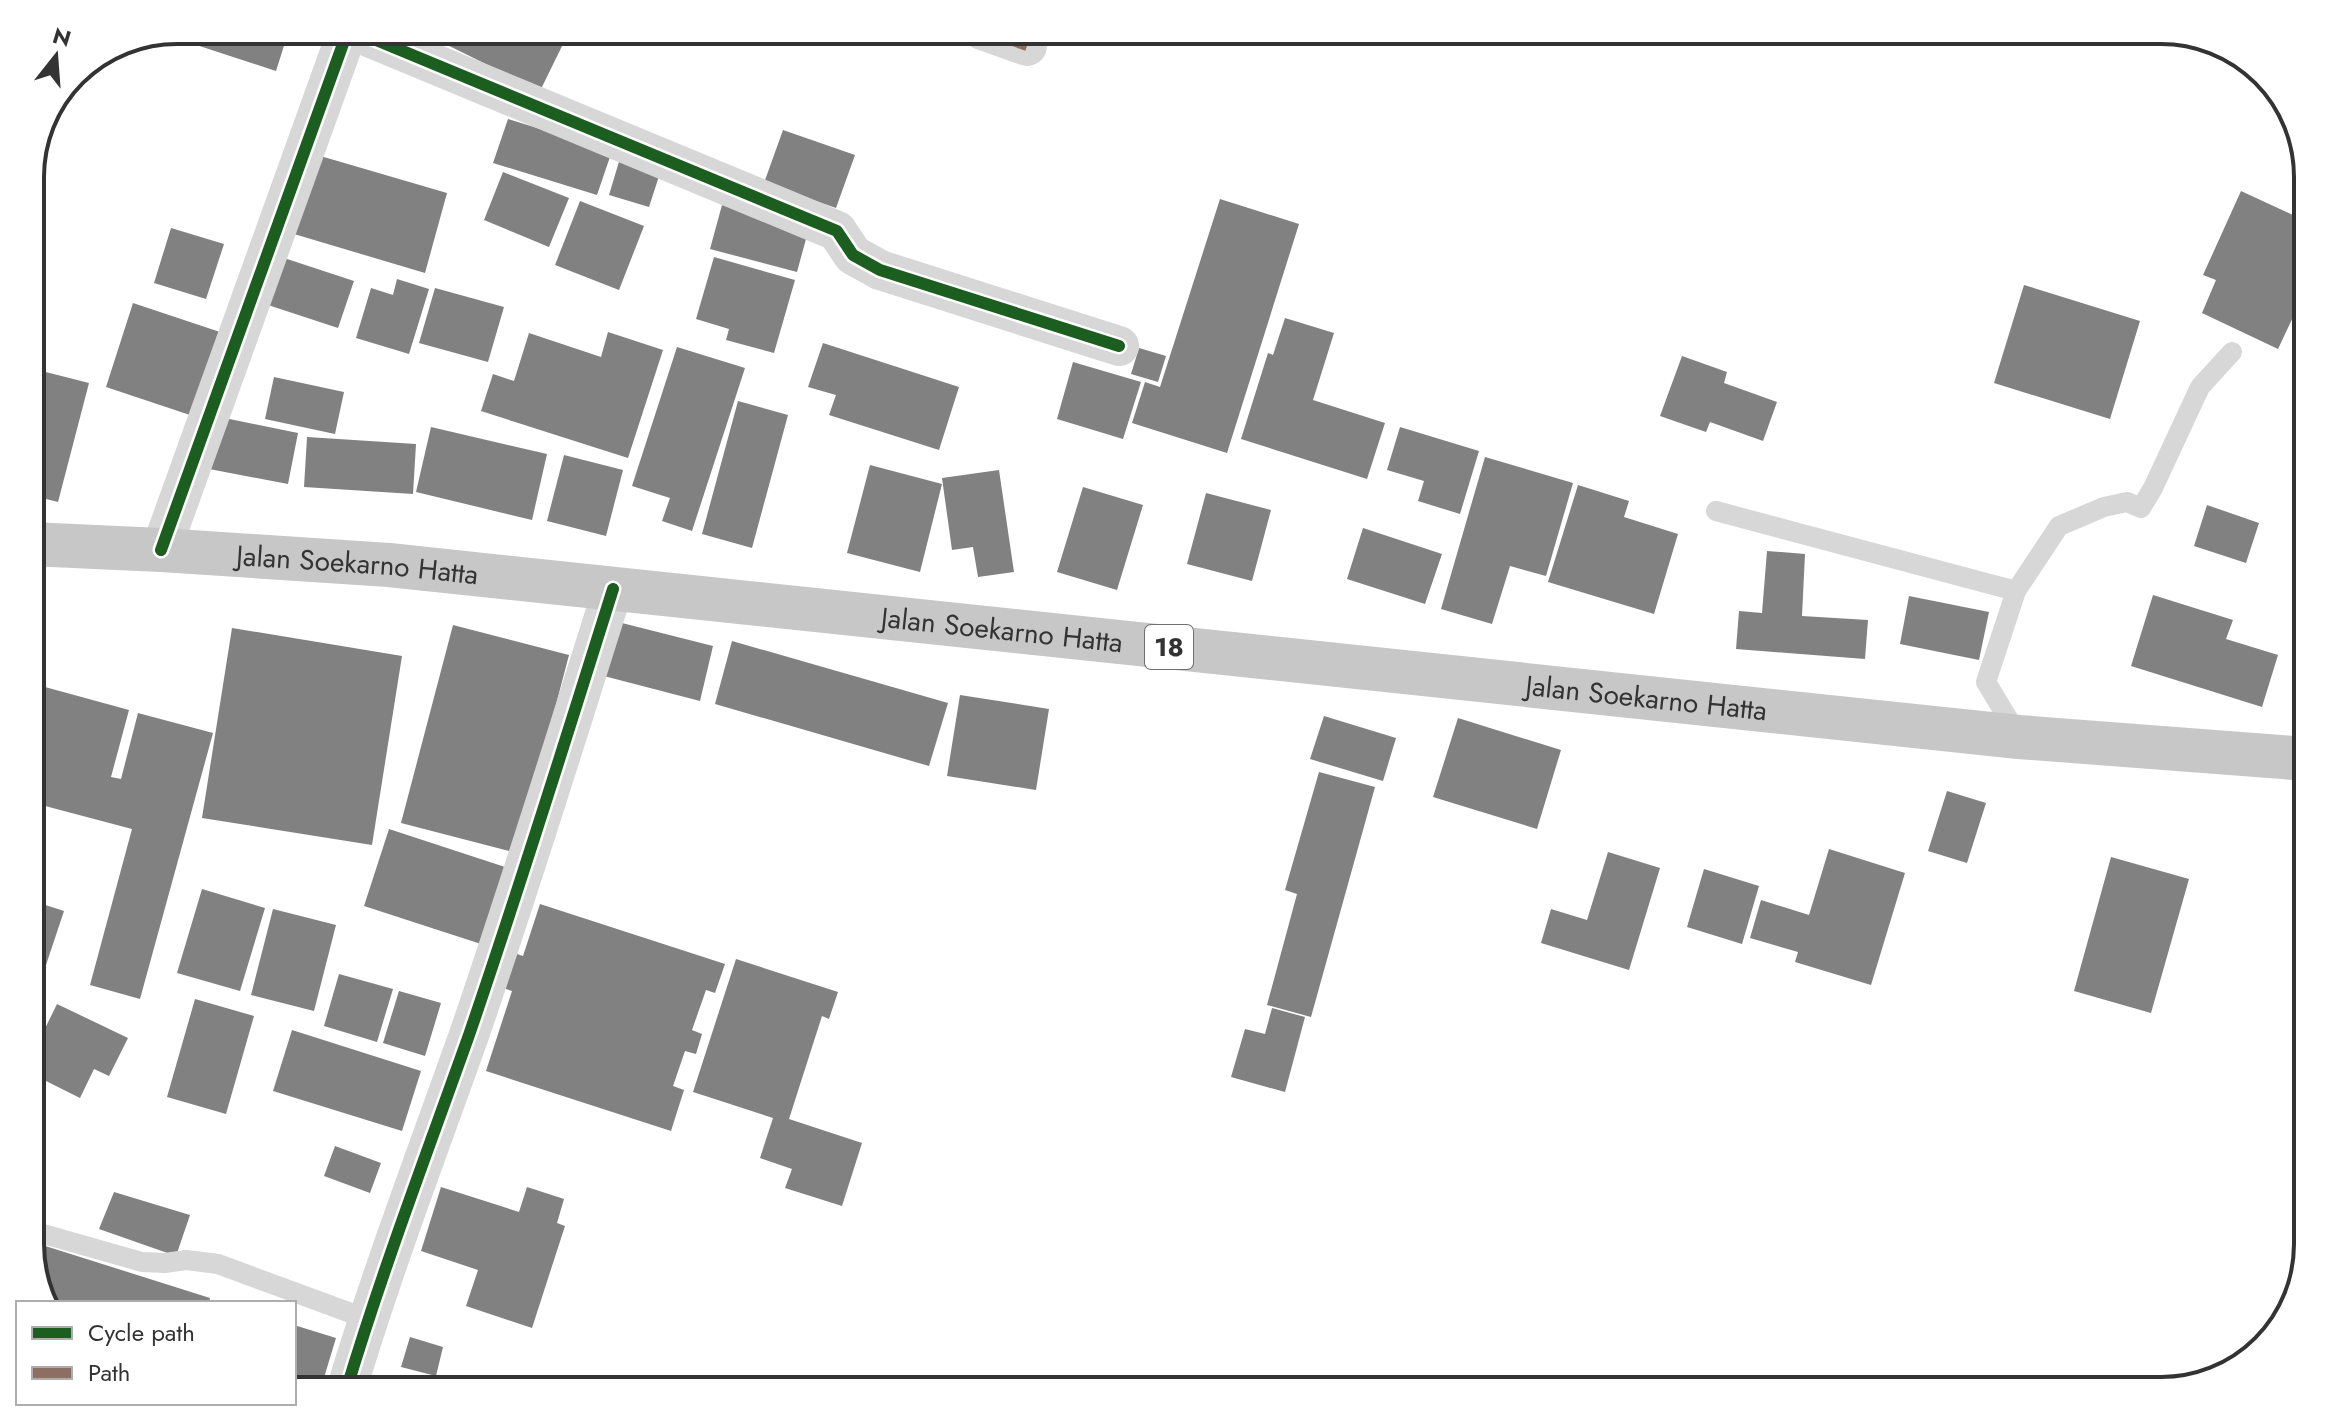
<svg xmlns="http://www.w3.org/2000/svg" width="2338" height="1421" font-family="Jost,sans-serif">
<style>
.building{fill:#818181}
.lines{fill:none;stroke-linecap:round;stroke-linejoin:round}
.service{stroke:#d7d7d7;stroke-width:20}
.minor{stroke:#d7d7d7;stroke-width:40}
.trunk{stroke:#c7c7c7;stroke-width:44}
.quiet{stroke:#8d6e63;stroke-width:10;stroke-dasharray:20 10;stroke-linecap:butt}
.cycleway-casing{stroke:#fff;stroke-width:17}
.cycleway{stroke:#1b5e20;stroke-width:12}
.labels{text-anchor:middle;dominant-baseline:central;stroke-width:8;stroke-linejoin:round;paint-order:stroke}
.shield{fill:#fff;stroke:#707070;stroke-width:2}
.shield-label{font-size:26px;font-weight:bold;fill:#333}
.street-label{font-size:28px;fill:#333;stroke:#fff}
.rim{fill:none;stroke:#333;stroke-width:4}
</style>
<rect width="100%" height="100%" fill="#fff"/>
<path class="building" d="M 178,30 L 289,30 L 276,71 L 175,38 Z
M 417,30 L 546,30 L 565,40 L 540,91 Z
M 508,119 L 612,151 L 597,195 L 493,163 Z
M 783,130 L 855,155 L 836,208 L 764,183 Z
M 317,155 L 447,193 L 425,273 L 294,234 Z
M 621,155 L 662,167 L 649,207 L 609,195 Z
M 503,172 L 569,198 L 549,247 L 484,220 Z
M 2241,191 L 2308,222 L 2308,322 L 2294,315 L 2278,349 L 2202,313 L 2216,280 L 2203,275 Z
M 1220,199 L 1299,224 L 1227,453 L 1132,423 L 1145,382 L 1160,387 Z
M 580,201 L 644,226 L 619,290 L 555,265 Z
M 722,205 L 809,228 L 797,272 L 710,249 Z
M 171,228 L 224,244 L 206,299 L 154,283 Z
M 281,257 L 354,281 L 338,328 L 265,304 Z
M 714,257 L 795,280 L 774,353 L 726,340 L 729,329 L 696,319 Z
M 397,279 L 429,289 L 409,354 L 356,338 L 371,288 L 393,295 Z
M 2024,285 L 2140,321 L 2110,419 L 1994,383 Z
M 435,288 L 504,307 L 488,362 L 419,343 Z
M 133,303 L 220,332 L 193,416 L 106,387 Z
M 1285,318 L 1334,333 L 1313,400 L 1385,423 L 1367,479 L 1241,439 L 1268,353 L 1273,355 Z
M 608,332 L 663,350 L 628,458 L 481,411 L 493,374 L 514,381 L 529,333 L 601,357 Z
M 823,343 L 959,387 L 939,450 L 829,415 L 836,395 L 808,387 Z
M 677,347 L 745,368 L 692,531 L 662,521 L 670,498 L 632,486 Z
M 1139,348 L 1166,356 L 1158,382 L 1131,374 Z
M 1682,356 L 1727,372 L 1724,383 L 1777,402 L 1763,441 L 1710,422 L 1706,432 L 1660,416 Z
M 1073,362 L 1141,382 L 1123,439 L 1057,419 Z
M 30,368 L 89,383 L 58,502 L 30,495 Z
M 274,377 L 344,392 L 335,434 L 265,419 Z
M 738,401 L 788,415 L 752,548 L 702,534 Z
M 215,416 L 298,433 L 288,484 L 204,468 Z
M 431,427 L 547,454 L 532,520 L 416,492 Z
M 1400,427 L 1479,451 L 1460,514 L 1418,501 L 1424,481 L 1387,470 Z
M 307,437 L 416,444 L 413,494 L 304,487 Z
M 564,455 L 623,470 L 606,536 L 547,521 Z
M 1485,457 L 1573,483 L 1546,576 L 1510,566 L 1492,624 L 1441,609 Z
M 870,465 L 942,484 L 920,572 L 847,553 Z
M 999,470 L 1014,572 L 978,577 L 973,547 L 952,550 L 942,478 Z
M 1578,485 L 1629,501 L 1624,517 L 1678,534 L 1654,614 L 1548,582 Z
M 1083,487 L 1143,505 L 1117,590 L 1057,572 Z
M 1206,493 L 1271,510 L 1252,581 L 1187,564 Z
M 2207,505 L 2259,523 L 2246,563 L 2194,546 Z
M 1363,528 L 1442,554 L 1425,604 L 1347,579 Z
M 1767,551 L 1805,554 L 1802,616 L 1868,620 L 1865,659 L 1736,649 L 1739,611 L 1762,613 Z
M 2153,595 L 2233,620 L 2226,639 L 2278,655 L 2262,707 L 2131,666 Z
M 1909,596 L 1989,612 L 1979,660 L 1900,644 Z
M 614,621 L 713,646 L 700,701 L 600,675 Z
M 453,625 L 569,655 L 517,853 L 401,823 Z
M 232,628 L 402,656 L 372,845 L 202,818 Z
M 732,641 L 948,703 L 929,766 L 715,704 Z
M 45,687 L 129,710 L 111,777 L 121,779 L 138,713 L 213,733 L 140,999 L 90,985 L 132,829 L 30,802 L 30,742 Z
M 960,695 L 1049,709 L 1036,790 L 947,776 Z
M 1324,716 L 1396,738 L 1383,781 L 1310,759 Z
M 1458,718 L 1561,750 L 1537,829 L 1433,797 Z
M 1319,772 L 1375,787 L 1311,1017 L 1267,1005 L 1297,894 L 1285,890 Z
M 1947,791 L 1986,803 L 1967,863 L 1928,851 Z
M 389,829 L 505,867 L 481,944 L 364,906 Z
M 1829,849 L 1905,873 L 1871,985 L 1795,962 L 1798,952 L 1750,938 L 1761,900 L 1809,915 Z
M 1608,852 L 1660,868 L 1629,970 L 1541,943 L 1551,909 L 1587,920 Z
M 2111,857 L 2189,879 L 2151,1013 L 2074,991 Z
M 1704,869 L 1759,886 L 1742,944 L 1687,927 Z
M 202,889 L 265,908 L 240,991 L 177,973 Z
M 30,900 L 64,911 L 39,986 L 30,983 Z
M 540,904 L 725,964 L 715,993 L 706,990 L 692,1030 L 702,1034 L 696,1054 L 685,1051 L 673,1086 L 684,1090 L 671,1131 L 486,1071 L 512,991 L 490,984 L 502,949 L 523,956 Z
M 273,909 L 336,925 L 314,1011 L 251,995 Z
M 736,959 L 838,992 L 829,1019 L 822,1016 L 789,1119 L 862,1143 L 842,1206 L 785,1188 L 792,1169 L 760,1158 L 773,1118 L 693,1092 Z
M 339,974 L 393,989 L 377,1042 L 324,1026 Z
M 399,991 L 441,1003 L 425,1056 L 383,1043 Z
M 195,999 L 254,1016 L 226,1114 L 167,1097 Z
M 57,1004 L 128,1038 L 109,1076 L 94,1069 L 80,1098 L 30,1073 L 30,1059 Z
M 1272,1008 L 1305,1017 L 1285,1092 L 1231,1077 L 1245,1029 L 1265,1034 Z
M 292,1030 L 421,1071 L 402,1131 L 273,1091 Z
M 335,1146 L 381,1163 L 370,1193 L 324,1176 Z
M 441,1187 L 519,1212 L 527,1187 L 564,1199 L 557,1223 L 565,1226 L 532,1328 L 466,1306 L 478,1270 L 421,1251 Z
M 114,1192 L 190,1215 L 176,1256 L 99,1229 Z
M 39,1244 L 210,1298 L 209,1303 L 45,1303 L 33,1263 Z
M 294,1325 L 336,1338 L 320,1391 L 294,1391 Z
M 410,1337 L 443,1347 L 436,1376 L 401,1367 Z"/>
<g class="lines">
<path class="service" d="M 1716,511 L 2016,591
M 2019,737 L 1986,682 L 2016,591 L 2059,526 L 2104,507 L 2127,502 L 2141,508 L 2153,488 L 2200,387 L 2232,352
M 40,1233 L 142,1262 L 165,1263 L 186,1260 L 218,1264 L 367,1319"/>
<path class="minor" d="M 352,30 L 837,231 L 853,255 L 880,270 L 1119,346
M 982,30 L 1027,46
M 161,550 L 348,30
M 346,1391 C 382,1271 427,1153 469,1035 C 520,887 566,738 613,589"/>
<path class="trunk" id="s1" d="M 30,544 L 161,550 L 389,565 L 2019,737 L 2308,759"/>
<path class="quiet" d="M 982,30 L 1027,46"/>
<defs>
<path id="cycleway" d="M 352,30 L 837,231 L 853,255 L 880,270 L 1119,346
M 161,550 L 348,30
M 346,1391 C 382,1271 427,1153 469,1035 C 520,887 566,738 613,589"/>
</defs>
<use href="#cycleway" class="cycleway-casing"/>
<use href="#cycleway" class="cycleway"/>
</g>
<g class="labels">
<rect class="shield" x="1145" y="625" width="48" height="44" rx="6"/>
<g class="shield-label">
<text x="1169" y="647">18</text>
</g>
<g class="street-label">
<text stroke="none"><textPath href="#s1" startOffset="328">Jalan Soekarno Hatta</textPath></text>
<text stroke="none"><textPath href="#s1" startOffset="976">Jalan Soekarno Hatta</textPath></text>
<text stroke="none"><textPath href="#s1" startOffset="1624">Jalan Soekarno Hatta</textPath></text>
</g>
</g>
<path d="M0 0H2338V1421H0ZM177 44H2161A133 133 0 0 1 2294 177V1244A133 133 0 0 1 2161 1377H177A133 133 0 0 1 44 1244V177A133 133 0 0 1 177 44Z" fill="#fff" fill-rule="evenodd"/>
<path class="rim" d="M177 44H2161A133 133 0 0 1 2294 177V1244A133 133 0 0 1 2161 1377H177A133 133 0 0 1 44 1244V177A133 133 0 0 1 177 44Z"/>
<rect x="16" y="1301" width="280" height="104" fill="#ffffff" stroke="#adadad" stroke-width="2"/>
<rect x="32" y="1327" width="40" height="12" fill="#1b5e20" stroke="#adadad" stroke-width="2"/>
<text x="88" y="1341" font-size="24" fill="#333333">Cycle path</text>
<rect x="32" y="1367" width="40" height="12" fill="#8d6e63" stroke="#adadad" stroke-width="2"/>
<text x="88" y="1381" font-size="24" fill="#333333">Path</text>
<g transform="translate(56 56) rotate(17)" stroke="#ffffff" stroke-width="6" paint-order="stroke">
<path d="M0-6L14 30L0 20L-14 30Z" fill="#333333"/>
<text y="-12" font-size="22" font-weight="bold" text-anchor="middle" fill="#333333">N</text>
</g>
</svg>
